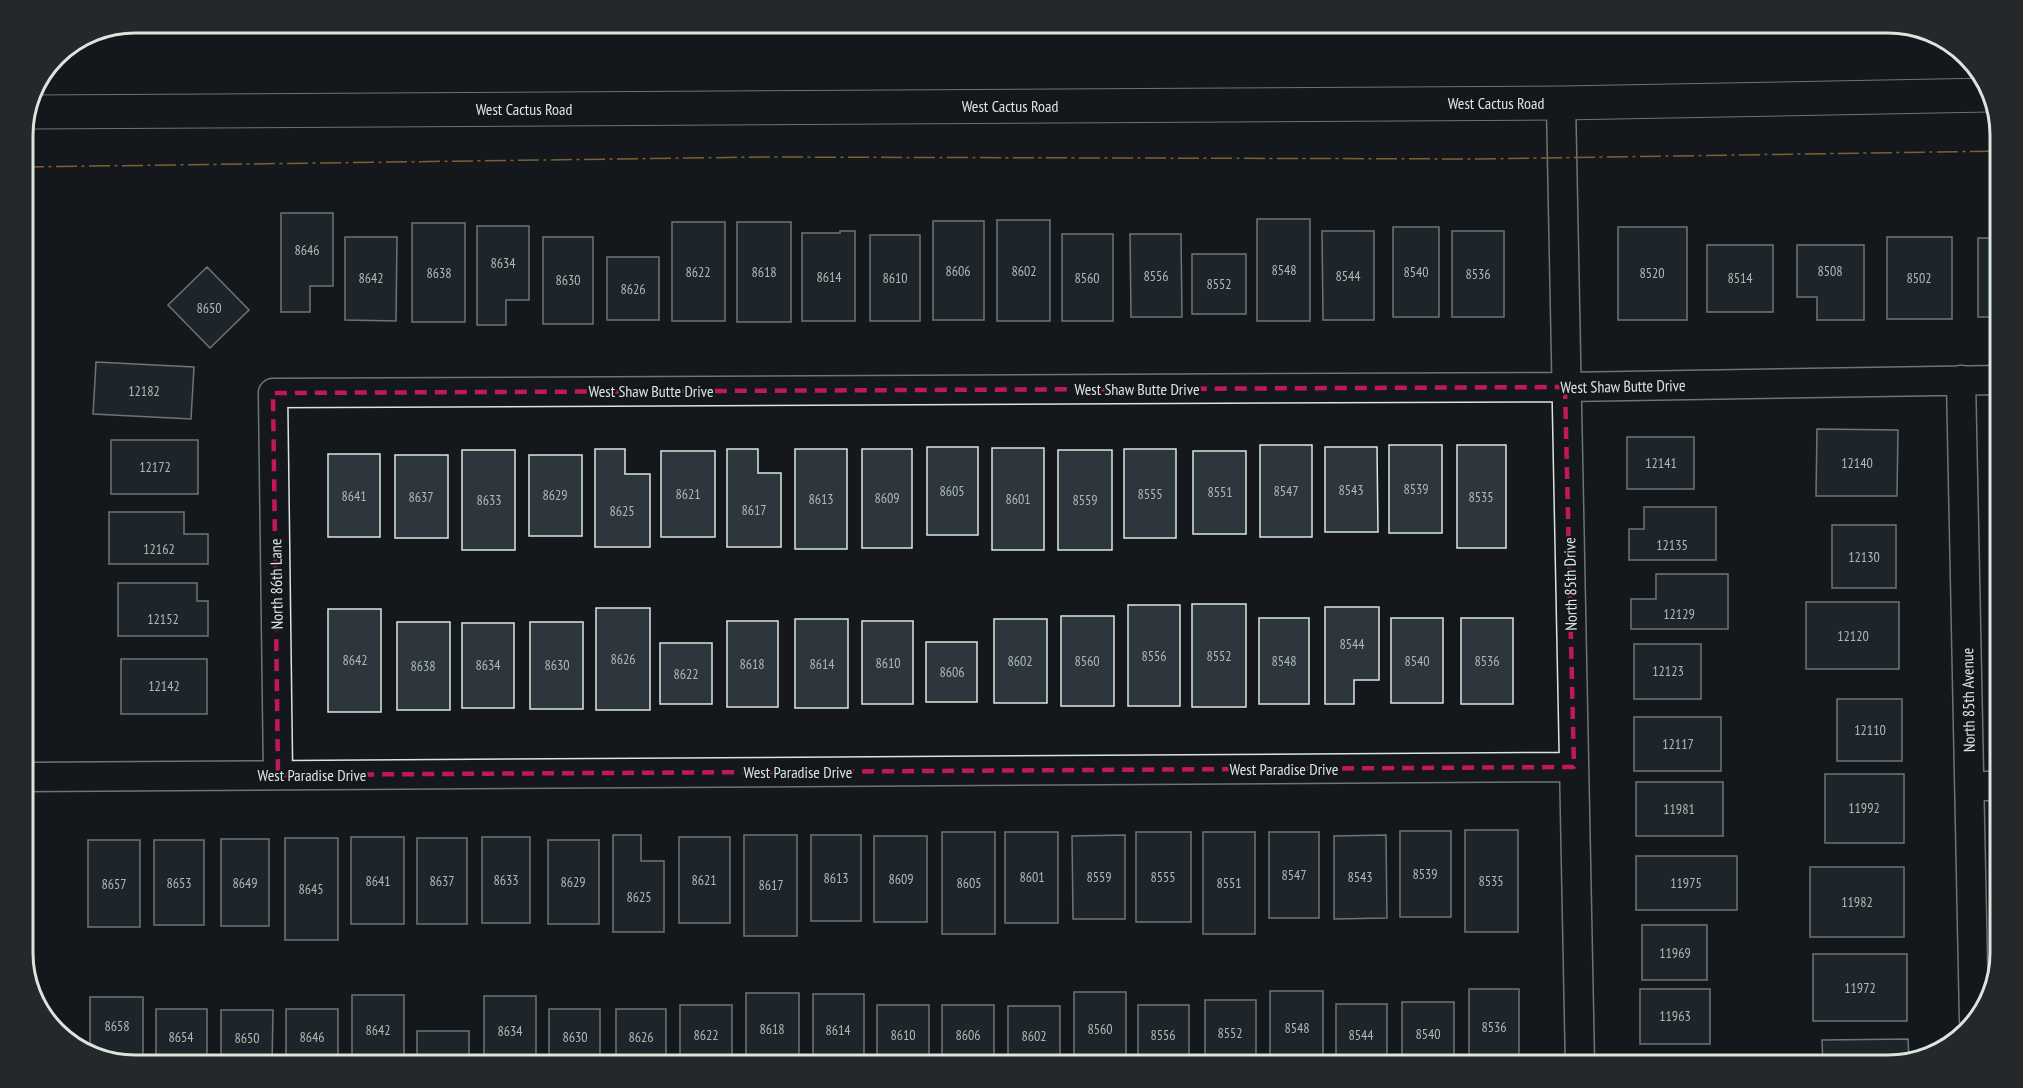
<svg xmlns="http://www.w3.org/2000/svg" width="2023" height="1088" font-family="'PT Sans Narrow',sans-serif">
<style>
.building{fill:#2c363c;stroke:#d8e6dc;stroke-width:1.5}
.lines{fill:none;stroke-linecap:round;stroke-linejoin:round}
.street-casing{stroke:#d8e6dc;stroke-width:31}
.secondary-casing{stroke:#d8e6dc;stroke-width:35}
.street{stroke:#14181c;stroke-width:28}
.secondary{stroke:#14181c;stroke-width:33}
.power{stroke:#ffb74d;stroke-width:1.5;stroke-dasharray:21 4.5 3 4.5;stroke-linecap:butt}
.marked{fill:none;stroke:#c2185b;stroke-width:4.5;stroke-dasharray:12 8;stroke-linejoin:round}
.labels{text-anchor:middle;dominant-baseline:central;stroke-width:4.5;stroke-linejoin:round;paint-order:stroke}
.number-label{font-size:14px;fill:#adbab4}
.street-label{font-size:16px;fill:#d8e6dc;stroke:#14181c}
.rim{fill:none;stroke:#d8e6dc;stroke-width:3}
</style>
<rect width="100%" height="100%" fill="#14181c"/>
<path class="building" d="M 281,213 L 333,213 L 333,286 L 310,286 L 310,312 L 281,312 Z
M 1257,219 L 1310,219 L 1310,321 L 1257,321 Z
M 997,220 L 1050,220 L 1050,321 L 997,321 Z
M 933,221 L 984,221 L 984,320 L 933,320 Z
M 672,222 L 725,222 L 725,321 L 672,321 Z
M 737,222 L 791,222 L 791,322 L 737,322 Z
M 412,223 L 465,223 L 465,322 L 412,322 Z
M 477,226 L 529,226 L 529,300 L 506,300 L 506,325 L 477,325 Z
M 1393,227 L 1439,227 L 1439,317 L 1393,317 Z
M 1618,227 L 1687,227 L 1687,320 L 1618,320 Z
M 840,231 L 855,231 L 855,321 L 802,321 L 802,233 L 840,233 Z
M 1322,231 L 1374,231 L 1374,320 L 1323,320 Z
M 1452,231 L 1504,231 L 1504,317 L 1452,317 Z
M 1062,234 L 1113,234 L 1113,321 L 1062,321 Z
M 1130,234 L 1181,234 L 1182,317 L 1131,317 Z
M 870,235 L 920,235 L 920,321 L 870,321 Z
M 345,237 L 397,237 L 396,321 L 345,320 Z
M 543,237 L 593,237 L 593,324 L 543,324 Z
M 1887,237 L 1952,237 L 1952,319 L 1887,319 Z
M 1978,238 L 2000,238 L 2000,317 L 1978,317 Z
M 1707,245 L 1773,245 L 1773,312 L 1707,312 Z
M 1797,245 L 1864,245 L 1864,320 L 1817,320 L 1817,297 L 1797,297 Z
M 1192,254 L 1246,254 L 1246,314 L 1192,314 Z
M 607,257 L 659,257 L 659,320 L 607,320 Z
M 207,267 L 249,310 L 210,348 L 168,305 Z
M 96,362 L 194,367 L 191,419 L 93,414 Z
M 1817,429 L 1898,430 L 1897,496 L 1816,496 Z
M 1627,437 L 1694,437 L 1694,489 L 1627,489 Z
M 111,440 L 198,440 L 198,494 L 111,494 Z
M 1260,445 L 1312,445 L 1312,537 L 1260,537 Z
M 1389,445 L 1442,445 L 1442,533 L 1389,533 Z
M 1457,445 L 1506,445 L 1506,548 L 1457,548 Z
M 927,447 L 978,447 L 978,535 L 927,535 Z
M 1325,447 L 1377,447 L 1378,532 L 1325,532 Z
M 992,448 L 1044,448 L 1044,550 L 992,550 Z
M 595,449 L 625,449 L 625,474 L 650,474 L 650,547 L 595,547 Z
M 727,449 L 758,449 L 758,473 L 781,473 L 781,547 L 727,547 Z
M 795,449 L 847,449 L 847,549 L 795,549 Z
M 862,449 L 912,449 L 912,548 L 862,548 Z
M 1124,449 L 1176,449 L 1176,538 L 1124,538 Z
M 462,450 L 515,450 L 515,550 L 462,550 Z
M 1058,450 L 1112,450 L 1112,550 L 1058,550 Z
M 661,451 L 715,451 L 715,537 L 661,537 Z
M 1193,451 L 1246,451 L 1246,534 L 1193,534 Z
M 328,454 L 380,454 L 380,537 L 328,537 Z
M 395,455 L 448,455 L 448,538 L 395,538 Z
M 529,455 L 582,455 L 582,536 L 529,536 Z
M 1644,507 L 1716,507 L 1716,560 L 1629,560 L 1629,529 L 1644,529 Z
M 109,512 L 184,512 L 184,534 L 208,534 L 208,564 L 109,564 Z
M 1832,525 L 1896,525 L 1896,588 L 1832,588 Z
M 1656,574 L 1728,574 L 1728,629 L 1631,629 L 1631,599 L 1656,599 Z
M 118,583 L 197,583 L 197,601 L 208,601 L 208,636 L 118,636 Z
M 1806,602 L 1899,602 L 1899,669 L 1806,669 Z
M 1192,604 L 1246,604 L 1246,707 L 1192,707 Z
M 1128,605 L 1180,605 L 1180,706 L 1128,706 Z
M 1325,607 L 1379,607 L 1379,680 L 1354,680 L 1354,704 L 1325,704 Z
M 596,608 L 650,608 L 650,710 L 596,710 Z
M 328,609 L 381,609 L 381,712 L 328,712 Z
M 1061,616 L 1114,616 L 1114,706 L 1061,706 Z
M 1259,618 L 1309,618 L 1309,704 L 1259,704 Z
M 1391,618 L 1443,618 L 1443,703 L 1391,703 Z
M 1461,618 L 1513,618 L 1513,704 L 1461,704 Z
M 795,619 L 848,619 L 848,708 L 795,708 Z
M 994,619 L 1047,619 L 1047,703 L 994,703 Z
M 727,621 L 778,621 L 778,707 L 727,707 Z
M 862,621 L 913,621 L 913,704 L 862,704 Z
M 397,622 L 450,622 L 450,710 L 397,710 Z
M 530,622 L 583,622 L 583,709 L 530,709 Z
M 462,623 L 514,623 L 514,708 L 462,708 Z
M 926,642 L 977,642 L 977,702 L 926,702 Z
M 660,643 L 712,643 L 712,704 L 660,704 Z
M 1634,644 L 1701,644 L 1701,699 L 1634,699 Z
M 121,659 L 207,659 L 207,714 L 121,714 Z
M 1837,699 L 1902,699 L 1902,761 L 1837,761 Z
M 1634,717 L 1721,717 L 1721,771 L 1634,771 Z
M 1825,774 L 1904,774 L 1904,843 L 1825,843 Z
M 1636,782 L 1723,782 L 1723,836 L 1636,836 Z
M 1465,830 L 1518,830 L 1518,932 L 1465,932 Z
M 1400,831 L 1451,831 L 1451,917 L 1400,917 Z
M 942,832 L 995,832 L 995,934 L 942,934 Z
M 1005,832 L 1058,832 L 1058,923 L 1005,923 Z
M 1136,832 L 1191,832 L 1191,922 L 1136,922 Z
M 1203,832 L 1255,832 L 1255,934 L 1203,934 Z
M 1269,832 L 1319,832 L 1319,918 L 1269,918 Z
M 613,835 L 641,835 L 641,861 L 664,861 L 664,932 L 613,932 Z
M 744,835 L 797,835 L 797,936 L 744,936 Z
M 811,835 L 861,835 L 861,921 L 811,921 Z
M 1125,835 L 1125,919 L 1073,919 L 1072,836 Z
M 1386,835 L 1387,918 L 1334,919 L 1334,836 Z
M 874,836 L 927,836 L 927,922 L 874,922 Z
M 351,837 L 404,837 L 404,924 L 351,924 Z
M 482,837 L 530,837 L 530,923 L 482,923 Z
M 679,837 L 730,837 L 730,923 L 679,923 Z
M 285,838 L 338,838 L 338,940 L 285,940 Z
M 417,838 L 467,838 L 467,924 L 417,924 Z
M 221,839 L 269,839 L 269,926 L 221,926 Z
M 88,840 L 140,840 L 140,927 L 88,927 Z
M 154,840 L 204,840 L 204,925 L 154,925 Z
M 548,840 L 599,840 L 599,924 L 548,924 Z
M 1636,856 L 1737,856 L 1737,910 L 1636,910 Z
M 1810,867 L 1904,867 L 1904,937 L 1810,937 Z
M 1642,925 L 1707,925 L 1707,980 L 1642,980 Z
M 1813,954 L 1907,954 L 1907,1021 L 1813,1021 Z
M 1469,989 L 1519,989 L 1519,1065 L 1469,1065 Z
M 1640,989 L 1710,989 L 1710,1044 L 1640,1044 Z
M 1270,991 L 1323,991 L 1323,1065 L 1270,1065 Z
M 1074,992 L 1126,992 L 1126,1065 L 1074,1065 Z
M 746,993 L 799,993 L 799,1065 L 746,1065 Z
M 813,994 L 864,994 L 864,1065 L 813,1065 Z
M 352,995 L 404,995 L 404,1065 L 352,1065 Z
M 484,996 L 536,996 L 536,1065 L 484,1065 Z
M 90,997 L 143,997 L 143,1065 L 135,1066 L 90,1055 Z
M 1205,1000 L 1256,1000 L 1256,1065 L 1205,1065 Z
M 1402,1002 L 1454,1002 L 1454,1065 L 1402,1065 Z
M 1336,1004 L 1387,1004 L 1387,1065 L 1336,1065 Z
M 680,1005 L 732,1005 L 732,1065 L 680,1065 Z
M 877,1005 L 929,1005 L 929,1065 L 877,1065 Z
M 942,1005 L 994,1005 L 994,1065 L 942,1065 Z
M 1138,1005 L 1189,1005 L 1189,1065 L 1138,1065 Z
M 1008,1006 L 1060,1006 L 1060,1065 L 1008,1065 Z
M 156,1009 L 207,1009 L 207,1065 L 156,1065 Z
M 286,1009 L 338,1009 L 338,1065 L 286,1065 Z
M 549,1009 L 600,1009 L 600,1065 L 549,1065 Z
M 616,1009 L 666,1009 L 666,1065 L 616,1065 Z
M 221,1010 L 273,1010 L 272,1065 L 221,1065 Z
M 417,1031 L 469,1031 L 469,1065 L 417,1065 Z
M 1908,1039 L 1909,1059 L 1888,1065 L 1823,1065 L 1822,1040 Z
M 1639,1058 L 1726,1058 L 1726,1065 L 1639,1065 Z"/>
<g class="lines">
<defs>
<path id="street" d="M 1561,103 L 1580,1065
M 1961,380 L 1974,1020
M 278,775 L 273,393 L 1565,387 L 2000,380
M 23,777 L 1574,767
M 1970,786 L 2000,786"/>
<path id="secondary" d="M 30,112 L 1561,103 L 1989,95"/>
</defs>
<use href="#street" class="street-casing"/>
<use href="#secondary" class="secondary-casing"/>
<use href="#street" class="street"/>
<use href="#secondary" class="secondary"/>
<path class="power" d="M 23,167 L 764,157 L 1479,159 L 2000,151"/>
</g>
<path d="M0 0H2023V1088H0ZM 1565,387 L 1574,767 L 278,775 L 273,393 Z" fill="#14181c" fill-opacity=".55" fill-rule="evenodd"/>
<path class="marked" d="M 1565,387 L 1574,767 L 278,775 L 273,393 Z"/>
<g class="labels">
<g class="number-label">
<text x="307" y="250">8646</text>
<text x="503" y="263">8634</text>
<text x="1284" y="270">8548</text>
<text x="958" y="271">8606</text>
<text x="1024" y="271">8602</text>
<text x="1830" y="271">8508</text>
<text x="698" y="272">8622</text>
<text x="764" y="272">8618</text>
<text x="1416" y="272">8540</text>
<text x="439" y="273">8638</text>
<text x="1652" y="273">8520</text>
<text x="1478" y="274">8536</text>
<text x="1156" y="276">8556</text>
<text x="1348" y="276">8544</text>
<text x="829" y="277">8614</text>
<text x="371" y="278">8642</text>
<text x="895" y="278">8610</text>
<text x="1087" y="278">8560</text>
<text x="1740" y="278">8514</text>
<text x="1919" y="278">8502</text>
<text x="568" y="280">8630</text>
<text x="1219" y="284">8552</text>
<text x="633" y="289">8626</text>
<text x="209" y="308">8650</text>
<text x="144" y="391">12182</text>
<text x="1661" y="463">12141</text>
<text x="1857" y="463">12140</text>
<text x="155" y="467">12172</text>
<text x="1416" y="489">8539</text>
<text x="1351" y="490">8543</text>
<text x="952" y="491">8605</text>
<text x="1286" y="491">8547</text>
<text x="1220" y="492">8551</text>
<text x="688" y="494">8621</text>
<text x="1150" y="494">8555</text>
<text x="555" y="495">8629</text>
<text x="354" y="496">8641</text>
<text x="421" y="497">8637</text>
<text x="1481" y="497">8535</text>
<text x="887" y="498">8609</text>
<text x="821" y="499">8613</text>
<text x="1018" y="499">8601</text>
<text x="489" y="500">8633</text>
<text x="1085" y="500">8559</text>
<text x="754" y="510">8617</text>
<text x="622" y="511">8625</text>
<text x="1672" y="545">12135</text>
<text x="159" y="549">12162</text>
<text x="1864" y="557">12130</text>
<text x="1679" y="614">12129</text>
<text x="163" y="619">12152</text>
<text x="1853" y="636">12120</text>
<text x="1352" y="644">8544</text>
<text x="1154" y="656">8556</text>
<text x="1219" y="656">8552</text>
<text x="623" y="659">8626</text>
<text x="355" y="660">8642</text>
<text x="1020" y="661">8602</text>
<text x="1087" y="661">8560</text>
<text x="1284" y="661">8548</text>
<text x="1417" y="661">8540</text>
<text x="1487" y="661">8536</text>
<text x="888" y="663">8610</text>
<text x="752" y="664">8618</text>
<text x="822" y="664">8614</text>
<text x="488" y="665">8634</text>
<text x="557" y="665">8630</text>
<text x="423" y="666">8638</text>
<text x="1668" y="671">12123</text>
<text x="952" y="672">8606</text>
<text x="686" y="674">8622</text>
<text x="164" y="686">12142</text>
<text x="1870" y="730">12110</text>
<text x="1678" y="744">12117</text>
<text x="1864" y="808">11992</text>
<text x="1679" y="809">11981</text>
<text x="1425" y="874">8539</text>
<text x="1294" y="875">8547</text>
<text x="1032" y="877">8601</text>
<text x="1099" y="877">8559</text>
<text x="1163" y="877">8555</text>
<text x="1360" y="877">8543</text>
<text x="836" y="878">8613</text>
<text x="901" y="879">8609</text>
<text x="506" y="880">8633</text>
<text x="704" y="880">8621</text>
<text x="378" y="881">8641</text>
<text x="442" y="881">8637</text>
<text x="1491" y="881">8535</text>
<text x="573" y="882">8629</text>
<text x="179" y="883">8653</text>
<text x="245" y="883">8649</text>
<text x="969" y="883">8605</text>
<text x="1229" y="883">8551</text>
<text x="1686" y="883">11975</text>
<text x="114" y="884">8657</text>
<text x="771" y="885">8617</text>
<text x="311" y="889">8645</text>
<text x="639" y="897">8625</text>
<text x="1857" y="902">11982</text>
<text x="1675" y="953">11969</text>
<text x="1860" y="988">11972</text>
<text x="1675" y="1016">11963</text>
<text x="117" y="1026">8658</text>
<text x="1494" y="1027">8536</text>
<text x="1297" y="1028">8548</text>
<text x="772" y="1029">8618</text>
<text x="1100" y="1029">8560</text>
<text x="378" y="1030">8642</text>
<text x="838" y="1030">8614</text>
<text x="510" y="1031">8634</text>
<text x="1230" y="1033">8552</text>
<text x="1428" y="1034">8540</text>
<text x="706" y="1035">8622</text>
<text x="903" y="1035">8610</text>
<text x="968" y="1035">8606</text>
<text x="1163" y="1035">8556</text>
<text x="1361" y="1035">8544</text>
<text x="1034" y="1036">8602</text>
<text x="181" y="1037">8654</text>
<text x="312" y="1037">8646</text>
<text x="575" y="1037">8630</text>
<text x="641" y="1037">8626</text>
<text x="247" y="1038">8650</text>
</g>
<g class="street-label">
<text x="1496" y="103">West Cactus Road</text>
<text x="1010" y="106">West Cactus Road</text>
<text x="524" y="109">West Cactus Road</text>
<text transform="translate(1623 386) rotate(-1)">West Shaw Butte Drive</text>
<text x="1137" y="389">West Shaw Butte Drive</text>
<text x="651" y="391">West Shaw Butte Drive</text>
<text transform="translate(276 584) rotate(-91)">North 86th Lane</text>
<text transform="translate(1570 584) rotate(-91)">North 85th Drive</text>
<text transform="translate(1968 700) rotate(-91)">North 85th Avenue</text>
<text x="1284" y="769">West Paradise Drive</text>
<text x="798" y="772">West Paradise Drive</text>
<text x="312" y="775">West Paradise Drive</text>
</g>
</g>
<path d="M0 0H2023V1088H0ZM135 33H1888A102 102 0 0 1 1990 135V953A102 102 0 0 1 1888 1055H135A102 102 0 0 1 33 953V135A102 102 0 0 1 135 33Z" fill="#24282b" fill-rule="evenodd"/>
<path class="rim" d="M135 33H1888A102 102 0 0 1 1990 135V953A102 102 0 0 1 1888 1055H135A102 102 0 0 1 33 953V135A102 102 0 0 1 135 33Z"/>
</svg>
